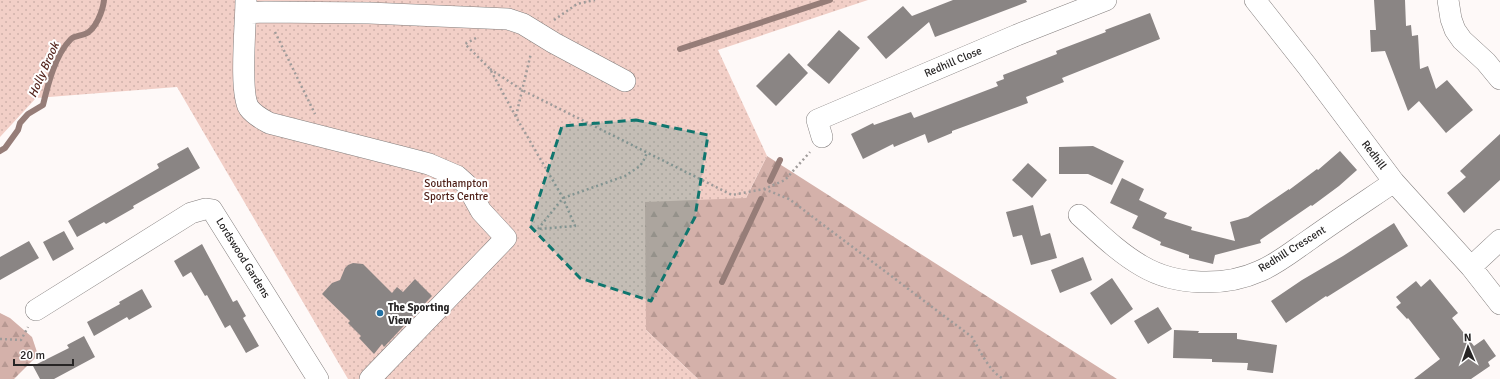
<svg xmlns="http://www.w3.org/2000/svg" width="1500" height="379" font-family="Signika,sans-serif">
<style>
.forest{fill:url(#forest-firs)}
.park{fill:url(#park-dots)}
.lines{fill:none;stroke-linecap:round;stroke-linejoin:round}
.stream{stroke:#967d78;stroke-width:6}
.building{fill:#8a8584}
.minor-casing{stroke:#837e7d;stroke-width:22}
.path{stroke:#9f9b9a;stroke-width:2.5;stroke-dasharray:2 3;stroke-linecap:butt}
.minor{stroke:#fff;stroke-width:21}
.marked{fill:#0f766e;fill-opacity:0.2;stroke:#0f766e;stroke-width:3;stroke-dasharray:8 5;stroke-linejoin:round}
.poi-dot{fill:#2371a3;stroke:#fff;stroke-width:1.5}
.labels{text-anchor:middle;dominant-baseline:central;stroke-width:4;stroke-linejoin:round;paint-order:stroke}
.street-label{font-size:11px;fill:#272525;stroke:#fff}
.park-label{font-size:11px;fill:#4d1e16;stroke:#fff}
.poi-label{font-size:11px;font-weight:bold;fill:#272525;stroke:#fff;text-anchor:start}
.water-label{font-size:12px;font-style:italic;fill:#54251d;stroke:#fff}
</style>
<defs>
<pattern id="forest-firs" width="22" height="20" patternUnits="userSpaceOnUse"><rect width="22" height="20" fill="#d4b1aa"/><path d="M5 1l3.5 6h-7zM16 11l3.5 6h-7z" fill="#b69892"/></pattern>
<pattern id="park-dots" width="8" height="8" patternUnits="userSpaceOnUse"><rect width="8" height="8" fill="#f2cfc7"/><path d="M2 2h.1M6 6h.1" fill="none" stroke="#d0b2ab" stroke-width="1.8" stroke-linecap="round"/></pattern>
</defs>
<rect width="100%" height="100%" fill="#fef9f8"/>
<path class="forest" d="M 260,30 L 746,198 L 767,156 L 1117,379 L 698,379 L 646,330 Z
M 0,313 L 10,318 L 32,337 L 38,355 L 14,379 L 0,379 Z"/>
<path class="park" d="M 0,0 L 868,0 L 718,50 L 767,156 L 746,198 L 645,202 L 646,330 L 698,379 L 348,379 L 177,87 L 36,98 L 0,137 Z"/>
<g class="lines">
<path class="stream" d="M 680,49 L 830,0
M 0,151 L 5,148 L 18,130 L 20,123 L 28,114 L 43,105 C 48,84 55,55 71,39 C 74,36 80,36 85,34 C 96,30 103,10 104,0
M 770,181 L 780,160
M 722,282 L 761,199"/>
</g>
<path class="building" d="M 953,0 L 1026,0 L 1027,2 L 935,37 L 929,22 L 886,59 L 867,37 L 903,6 L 912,16 Z
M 1374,0 L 1405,0 L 1406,26 L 1411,25 L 1412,36 L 1418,35 L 1420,69 L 1428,66 L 1436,89 L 1447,80 L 1473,110 L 1446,133 L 1419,101 L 1408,111 L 1385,51 L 1371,52 L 1370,30 L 1376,30 Z
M 1150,13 L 1160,39 L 1062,78 L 1064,82 L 1026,97 L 1028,103 L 952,131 L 952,133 L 928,143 L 925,134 L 894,147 L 893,144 L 863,159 L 851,134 L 873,123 L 874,125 L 911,112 L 914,118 L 998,86 L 996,82 L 1004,79 L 1003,75 L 1057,54 L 1056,51 L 1106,32 L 1105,30 Z
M 839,30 L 860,48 L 829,84 L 807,65 Z
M 789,53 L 808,73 L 776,106 L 756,86 Z
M 1500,134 L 1500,180 L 1464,213 L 1447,193 L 1466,177 L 1460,171 Z
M 1093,146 L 1124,161 L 1112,185 L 1088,174 L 1059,174 L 1059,147 Z
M 188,147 L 200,168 L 133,206 L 134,208 L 106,224 L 104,222 L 77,237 L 68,221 L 159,168 L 157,164 Z
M 1340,151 L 1357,170 L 1339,186 L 1312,206 L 1311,205 L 1260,240 L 1261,243 L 1215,255 L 1213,264 L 1189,258 L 1189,255 L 1160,245 L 1161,242 L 1132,228 L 1138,216 L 1110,203 L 1122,178 L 1144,189 L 1139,200 L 1167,213 L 1164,218 L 1192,227 L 1191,230 L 1235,241 L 1230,222 L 1248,217 L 1289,189 L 1289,190 L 1317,169 L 1318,170 Z
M 1028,163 L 1047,180 L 1032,198 L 1012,180 Z
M 1033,205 L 1041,236 L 1050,233 L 1057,258 L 1031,265 L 1022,235 L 1013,237 L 1006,212 Z
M 1394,223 L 1408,246 L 1327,297 L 1326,296 L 1286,323 L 1271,301 L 1302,280 L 1343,256 Z
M 64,231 L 74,249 L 53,261 L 43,242 Z
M 29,241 L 39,258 L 0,280 L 0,257 Z
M 202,244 L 233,302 L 237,300 L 246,316 L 243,318 L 259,346 L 246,353 L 230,325 L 225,328 L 207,295 L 205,296 L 191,272 L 183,277 L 174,261 Z
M 1083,257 L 1092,280 L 1060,293 L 1051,270 Z
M 353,263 L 363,264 L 392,293 L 397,287 L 403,292 L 415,279 L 432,296 L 384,347 L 382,344 L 374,354 L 359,338 L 361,336 L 348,323 L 350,321 L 322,294 L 332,283 L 340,280 L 345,268 L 348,265 Z
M 1112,278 L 1133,309 L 1111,325 L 1090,293 Z
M 1430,279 L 1458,313 L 1452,318 L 1474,346 L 1484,339 L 1496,356 L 1488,362 L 1490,366 L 1471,379 L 1414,379 L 1440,359 L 1408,318 L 1407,319 L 1396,307 L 1401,303 L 1396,297 L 1416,281 L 1421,287 Z
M 142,289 L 152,307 L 129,320 L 127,317 L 94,336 L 87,322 L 120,304 L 119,302 Z
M 1158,307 L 1172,329 L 1148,344 L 1134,321 Z
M 1174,330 L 1199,331 L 1198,333 L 1237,333 L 1237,339 L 1277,345 L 1273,373 L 1247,370 L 1248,363 L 1212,362 L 1212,359 L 1173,358 Z
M 84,336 L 95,357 L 54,379 L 40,379 L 33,366 L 69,348 L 67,345 Z"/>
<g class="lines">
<defs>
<path id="minor" d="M 246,0 C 246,21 239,93 249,108 C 254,115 262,119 269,123 L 410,159 L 429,164 L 457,176 L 466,184 L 481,211 L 506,238 L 370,379
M 1255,0 L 1307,66 L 1394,182 L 1471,267 L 1500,304
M 1448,0 L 1451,19 L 1455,30 L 1462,40 L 1486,62 L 1500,79
M 246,13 L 265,12 L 369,13 L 508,19 L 523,24 L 554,43 L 625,81
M 822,137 L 817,120 L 1017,35 L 1106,0
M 1079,215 C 1099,233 1119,253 1142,266 C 1176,286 1225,287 1260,271 C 1277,264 1293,251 1309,240 C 1337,220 1366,201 1394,182
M 1471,267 L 1500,240
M 36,310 L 191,213 L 205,209 L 212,210 L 318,379"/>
</defs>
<use href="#minor" class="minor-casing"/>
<path class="path" d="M 554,20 L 577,4 L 595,0
M 275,32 L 315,114
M 476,38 L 465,44 L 490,69 L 516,117 L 563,198 L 575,226 L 538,229
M 490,69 L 522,90 L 732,195 L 764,189 L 785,180 L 810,152
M 516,116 L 531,53
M 764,189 L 789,199 L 972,337 C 979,349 990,373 1004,379
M 538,229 L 563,198 L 625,176 L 640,166 L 645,158 L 647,152
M 0,339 L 21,340 L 28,327"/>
<use href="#minor" class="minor"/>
</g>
<path class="marked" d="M 636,120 L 708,135 L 695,217 L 651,301 L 580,278 L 530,226 L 562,126 Z"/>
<circle class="poi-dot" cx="380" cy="313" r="4"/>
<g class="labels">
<g class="street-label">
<text transform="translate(953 62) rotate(-23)">Redhill Close</text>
<text transform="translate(1374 155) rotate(53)">Redhill</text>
<text transform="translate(1292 249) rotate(-32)">Redhill Crescent</text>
<text transform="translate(243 258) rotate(58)">Lordswood Gardens</text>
</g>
<g class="park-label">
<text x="456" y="183">Southampton<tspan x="456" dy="13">Sports Centre</tspan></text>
</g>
<g class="poi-label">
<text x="388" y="307">The Sporting<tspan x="388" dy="13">View</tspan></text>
</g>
<g class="water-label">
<text transform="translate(44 70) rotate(-66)">Holly Brook</text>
</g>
</g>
<g transform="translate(1468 347) rotate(358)" stroke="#ffffff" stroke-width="3" paint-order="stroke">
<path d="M0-3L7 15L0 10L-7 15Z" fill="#272525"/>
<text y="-6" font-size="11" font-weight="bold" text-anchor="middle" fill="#272525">N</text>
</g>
<path d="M14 359v6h59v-6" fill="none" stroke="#272525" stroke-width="2"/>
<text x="20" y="359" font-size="12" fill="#272525" stroke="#ffffff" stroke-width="3" paint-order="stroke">20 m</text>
</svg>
